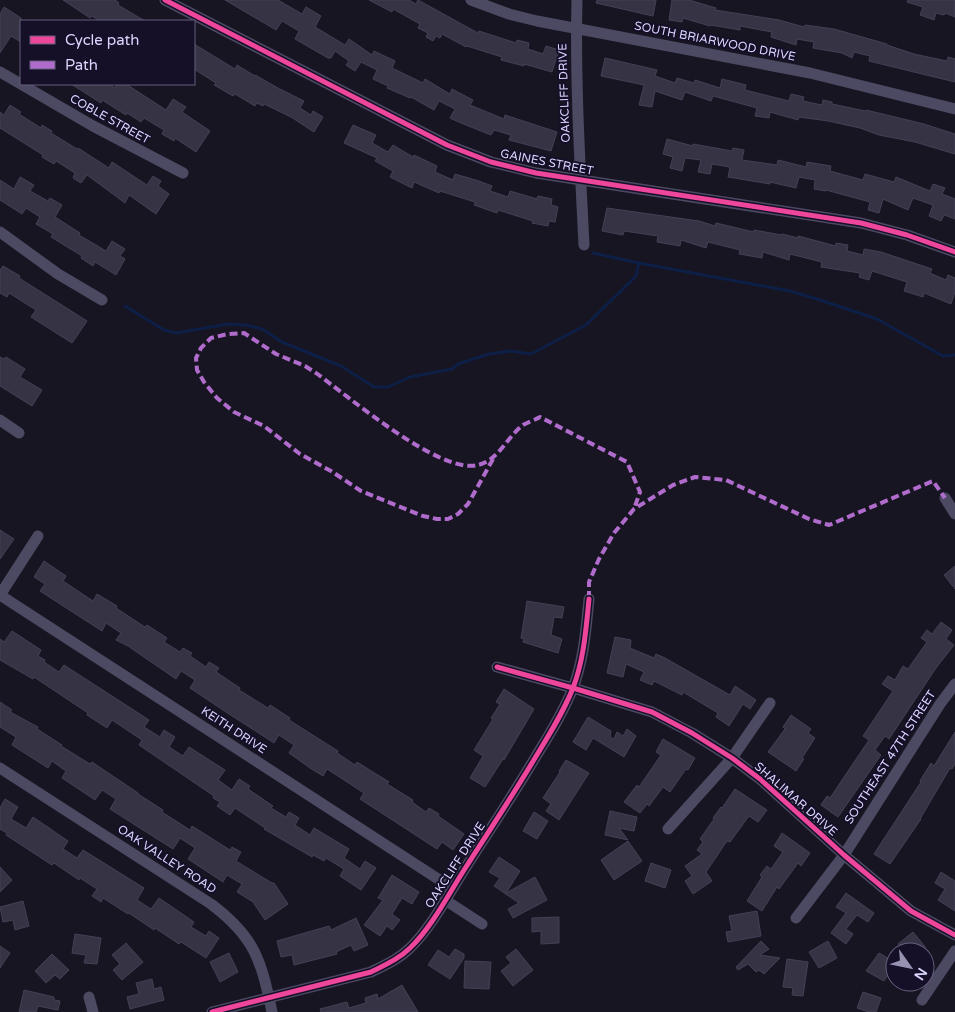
<svg xmlns="http://www.w3.org/2000/svg" width="955" height="1012" font-family="'Varela Round',sans-serif">
<style>
.lines{fill:none;stroke-linecap:round;stroke-linejoin:round}
.stream{stroke:#0d1f46;stroke-width:3}
.building{fill:#363344;stroke:#454056}
.minor{stroke:#4c4a63;stroke-width:11}
.quiet{stroke:#b06ccc;stroke-width:4;stroke-dasharray:8 4;stroke-linecap:butt}
.cycleway-casing{stroke:#150f28;stroke-width:8}
.cycleway{stroke:#ed469a;stroke-width:5}
.labels{text-anchor:middle;dominant-baseline:central;stroke-width:4;stroke-linejoin:round;paint-order:stroke}
.street-label{font-size:12px;fill:#dcd6ff;stroke:#150f28}
</style>
<rect width="100%" height="100%" fill="#181522"/>
<g class="lines">
<path class="stream" d="M 593,253 L 639,263
M 125,306 L 164,330 L 176,333 L 228,324 L 246,325 L 262,329 L 282,342 L 341,366 L 374,387 L 388,387 L 410,377 L 452,369 L 458,364 L 489,354 L 511,351 L 531,354 L 586,325 L 636,276 L 639,263 L 790,291 L 817,299 L 877,319 L 943,356 L 955,355"/>
</g>
<path class="building" d="M 63,0 L 115,0 L 119,3 L 118,5 L 145,21 L 100,21 L 92,16 L 90,18 Z
M 225,0 L 278,0 L 302,14 L 306,7 L 321,16 L 315,27 L 345,45 L 349,39 L 372,55 L 374,51 L 395,61 L 392,68 L 423,83 L 425,79 L 450,94 L 452,89 L 473,100 L 470,105 L 504,119 L 505,115 L 557,132 L 551,151 L 509,140 L 511,135 L 494,130 L 491,135 L 461,123 L 450,118 L 455,109 L 439,101 L 434,110 L 411,97 L 410,98 L 387,88 L 388,86 L 373,79 L 377,70 L 361,62 L 355,71 L 346,65 L 349,61 L 335,51 L 331,58 L 328,58 L 295,39 L 299,31 L 282,21 L 276,30 Z
M 369,0 L 409,0 L 416,4 L 418,0 L 478,33 L 479,31 L 516,43 L 517,40 L 529,43 L 528,49 L 543,54 L 546,46 L 559,50 L 552,72 L 524,64 L 524,66 L 501,60 L 502,57 L 467,46 L 466,47 L 442,34 L 440,38 L 436,36 L 433,41 L 426,37 L 428,33 L 418,28 L 420,24 L 393,9 L 392,12 Z
M 597,0 L 656,0 L 653,16 L 596,3 Z
M 672,0 L 689,0 L 716,8 L 715,10 L 779,20 L 804,27 L 805,25 L 834,29 L 887,44 L 887,45 L 914,54 L 947,61 L 948,57 L 955,59 L 955,82 L 881,64 L 869,61 L 870,56 L 854,52 L 852,58 L 842,53 L 813,48 L 814,42 L 797,39 L 796,45 L 771,37 L 772,32 L 740,26 L 740,30 L 711,25 L 710,26 L 683,18 L 682,22 L 669,20 Z
M 908,0 L 955,0 L 955,17 L 945,13 L 944,15 L 936,13 L 934,20 L 920,15 L 923,7 L 907,2 Z
M 4,7 L 21,18 L 21,42 L 11,36 L 0,53 L 0,14 Z
M 194,44 L 235,69 L 237,65 L 255,76 L 255,75 L 278,88 L 304,101 L 300,108 L 311,115 L 313,111 L 323,117 L 314,132 L 291,117 L 264,104 L 263,106 L 257,103 L 255,106 L 235,94 L 233,96 L 214,85 L 216,83 L 194,69 Z
M 605,58 L 657,70 L 655,76 L 675,83 L 677,78 L 694,83 L 695,80 L 720,88 L 722,79 L 746,85 L 745,90 L 789,101 L 791,94 L 804,97 L 803,101 L 822,105 L 823,100 L 832,102 L 832,104 L 865,111 L 866,110 L 924,124 L 955,134 L 955,154 L 915,142 L 879,135 L 860,128 L 828,121 L 799,117 L 798,120 L 770,112 L 769,118 L 755,116 L 757,108 L 713,96 L 711,101 L 685,92 L 682,100 L 655,91 L 652,107 L 639,105 L 644,85 L 601,76 Z
M 71,84 L 109,84 L 115,88 L 117,84 L 126,84 L 166,110 L 173,99 L 186,107 L 182,112 L 210,131 L 196,152 L 175,138 L 174,141 L 162,134 L 164,130 L 144,118 L 141,122 L 127,113 L 126,115 L 102,100 L 101,103 Z
M 10,105 L 21,112 L 19,114 L 41,128 L 42,125 L 52,131 L 51,133 L 77,149 L 78,148 L 109,168 L 112,162 L 147,185 L 153,176 L 161,181 L 158,186 L 169,194 L 156,214 L 129,195 L 125,203 L 87,175 L 81,183 L 73,178 L 75,173 L 56,161 L 54,164 L 42,157 L 43,155 L 0,128 L 0,112 L 4,115 Z
M 353,125 L 376,135 L 372,143 L 388,152 L 393,145 L 413,157 L 414,155 L 437,166 L 435,172 L 453,180 L 455,174 L 479,181 L 492,186 L 490,191 L 508,197 L 510,191 L 537,199 L 538,196 L 552,199 L 551,205 L 558,207 L 555,222 L 549,221 L 548,226 L 532,223 L 533,221 L 498,210 L 497,213 L 474,205 L 475,202 L 440,191 L 439,193 L 414,182 L 412,188 L 390,177 L 393,171 L 375,161 L 377,158 L 344,143 Z
M 667,139 L 693,146 L 693,144 L 732,151 L 733,148 L 744,150 L 742,160 L 777,165 L 778,160 L 806,167 L 807,162 L 831,166 L 830,171 L 863,180 L 865,174 L 894,182 L 896,177 L 930,191 L 933,184 L 945,188 L 942,194 L 955,199 L 955,219 L 944,215 L 941,221 L 929,216 L 933,205 L 913,198 L 908,210 L 883,199 L 879,213 L 868,210 L 870,202 L 826,190 L 826,191 L 814,189 L 815,180 L 799,177 L 796,188 L 770,182 L 770,184 L 728,177 L 730,167 L 712,164 L 710,174 L 698,172 L 701,160 L 685,158 L 682,171 L 670,168 L 673,157 L 663,154 Z
M 20,177 L 34,185 L 30,191 L 48,201 L 50,198 L 62,205 L 55,217 L 80,233 L 79,235 L 106,251 L 112,241 L 125,249 L 120,256 L 125,259 L 116,275 L 95,262 L 93,266 L 81,258 L 82,256 L 51,237 L 53,234 L 36,224 L 40,217 L 26,208 L 22,214 L 0,200 L 0,180 L 14,189 Z
M 607,208 L 699,221 L 715,226 L 716,223 L 754,232 L 754,230 L 782,235 L 782,234 L 798,238 L 798,236 L 836,246 L 836,243 L 848,245 L 847,251 L 863,255 L 864,249 L 881,252 L 932,269 L 930,273 L 946,280 L 948,275 L 955,278 L 955,292 L 951,304 L 924,293 L 923,297 L 904,291 L 907,282 L 872,271 L 869,280 L 859,277 L 860,273 L 821,267 L 822,262 L 790,254 L 789,260 L 763,252 L 762,258 L 739,254 L 740,250 L 708,242 L 706,248 L 681,240 L 680,246 L 657,242 L 658,236 L 624,231 L 623,235 L 602,231 Z
M 3,266 L 20,276 L 19,278 L 87,321 L 72,343 L 31,317 L 36,310 L 9,293 L 7,297 L 0,293 L 0,270 Z
M 0,357 L 4,359 L 6,357 L 25,369 L 20,377 L 42,390 L 32,406 L 0,386 Z
M 0,530 L 14,539 L 0,559 Z
M 44,561 L 66,576 L 63,581 L 93,601 L 97,594 L 117,606 L 116,608 L 145,627 L 147,625 L 167,638 L 164,642 L 180,652 L 183,648 L 192,653 L 190,656 L 206,667 L 209,662 L 219,668 L 216,672 L 240,688 L 239,690 L 268,708 L 270,705 L 290,718 L 289,720 L 338,751 L 337,753 L 355,765 L 357,762 L 389,782 L 387,784 L 413,800 L 412,802 L 426,812 L 429,808 L 439,814 L 438,816 L 464,834 L 453,850 L 442,842 L 437,849 L 360,799 L 364,793 L 327,769 L 323,776 L 310,768 L 289,753 L 294,745 L 279,735 L 274,743 L 226,712 L 190,688 L 195,680 L 181,671 L 176,679 L 128,646 L 116,640 L 121,633 L 106,623 L 102,631 L 40,591 L 45,584 L 34,577 Z
M 955,566 L 955,589 L 944,575 Z
M 527,601 L 564,607 L 562,618 L 554,617 L 551,635 L 562,639 L 558,653 L 523,642 L 524,639 L 521,638 Z
M 941,622 L 952,630 L 946,639 L 954,645 L 936,668 L 889,739 L 885,736 L 875,750 L 881,755 L 838,817 L 821,805 L 827,796 L 830,798 L 869,740 L 863,736 L 893,691 L 882,684 L 888,676 L 895,680 L 903,666 L 908,669 L 927,642 L 921,638 L 927,630 L 932,634 Z
M 12,631 L 41,650 L 38,656 L 45,660 L 44,662 L 59,672 L 64,665 L 149,720 L 144,727 L 160,737 L 164,730 L 175,737 L 169,747 L 183,756 L 189,747 L 225,770 L 218,780 L 232,790 L 239,779 L 250,786 L 248,789 L 273,806 L 271,808 L 286,817 L 289,812 L 299,818 L 295,825 L 310,835 L 314,828 L 349,849 L 344,858 L 360,869 L 365,861 L 376,868 L 361,890 L 340,876 L 344,869 L 326,858 L 324,861 L 313,855 L 312,857 L 264,829 L 265,828 L 235,808 L 230,815 L 217,806 L 220,802 L 213,798 L 214,796 L 139,745 L 142,740 L 112,720 L 107,728 L 87,715 L 88,713 L 34,677 L 33,679 L 0,660 L 0,639 L 4,642 Z
M 615,637 L 631,640 L 630,648 L 654,658 L 656,654 L 665,658 L 730,695 L 735,686 L 756,700 L 750,709 L 743,704 L 729,726 L 716,717 L 718,713 L 683,692 L 682,695 L 654,681 L 652,685 L 640,680 L 644,672 L 626,664 L 623,677 L 607,673 Z
M 504,689 L 534,709 L 504,760 L 503,759 L 485,787 L 470,778 L 483,756 L 474,750 L 493,719 L 491,718 L 500,704 L 496,702 Z
M 0,702 L 12,710 L 10,712 L 38,727 L 37,729 L 62,745 L 61,746 L 90,764 L 92,762 L 138,793 L 138,794 L 163,810 L 162,812 L 190,830 L 192,826 L 230,850 L 232,847 L 241,852 L 236,861 L 272,883 L 274,883 L 288,904 L 265,920 L 253,902 L 237,892 L 242,884 L 227,875 L 223,882 L 188,859 L 195,848 L 180,838 L 173,849 L 110,809 L 116,799 L 102,790 L 95,800 L 62,778 L 66,771 L 52,761 L 48,768 L 12,745 L 16,737 L 0,727 Z
M 791,715 L 811,729 L 808,733 L 815,738 L 802,758 L 804,759 L 796,771 L 768,752 L 785,729 L 783,727 Z
M 588,717 L 611,731 L 610,737 L 614,739 L 617,732 L 623,736 L 627,729 L 636,736 L 624,757 L 593,738 L 586,750 L 573,742 Z
M 955,732 L 955,764 L 952,769 L 950,768 L 920,819 L 921,819 L 890,864 L 874,854 L 921,782 L 920,781 L 931,763 L 934,766 Z
M 663,739 L 695,758 L 688,770 L 686,769 L 670,792 L 663,787 L 649,806 L 647,804 L 640,813 L 624,802 L 637,785 L 639,787 L 661,755 L 656,752 Z
M 566,760 L 589,773 L 559,820 L 546,811 L 551,804 L 543,798 L 560,772 L 559,771 Z
M 735,789 L 767,810 L 758,822 L 749,816 L 730,842 L 727,841 L 706,872 L 712,881 L 693,894 L 685,881 L 692,876 L 685,866 L 702,854 L 697,850 L 703,842 L 700,839 L 714,819 L 713,818 L 721,807 L 722,808 Z
M 5,799 L 18,807 L 11,819 L 26,828 L 33,817 L 68,841 L 63,849 L 77,858 L 83,850 L 144,888 L 137,900 L 151,909 L 159,898 L 194,922 L 191,927 L 206,936 L 209,931 L 219,938 L 206,958 L 181,942 L 179,944 L 155,928 L 154,930 L 129,913 L 128,914 L 103,898 L 101,902 L 92,896 L 97,889 L 80,878 L 79,880 L 54,863 L 52,865 L 6,835 L 7,833 L 0,829 L 0,808 Z
M 610,811 L 637,817 L 634,831 L 619,828 L 628,840 L 605,835 Z
M 534,812 L 548,821 L 537,839 L 523,831 Z
M 782,833 L 810,853 L 801,866 L 798,863 L 779,889 L 777,887 L 762,911 L 747,901 L 762,877 L 760,875 L 767,866 L 771,869 L 783,852 L 774,846 Z
M 628,841 L 642,861 L 614,880 L 601,860 Z
M 499,857 L 520,871 L 506,893 L 535,877 L 547,900 L 513,918 L 508,909 L 519,903 L 494,886 L 500,878 L 489,872 Z
M 651,863 L 671,870 L 665,888 L 645,881 Z
M 0,867 L 12,880 L 0,892 Z
M 941,872 L 955,881 L 955,911 L 938,900 L 945,889 L 935,883 Z
M 392,875 L 419,892 L 412,904 L 402,898 L 392,914 L 400,920 L 392,930 L 387,926 L 380,936 L 364,925 L 383,900 L 378,898 Z
M 846,893 L 874,913 L 868,922 L 857,915 L 846,929 L 853,934 L 846,944 L 831,933 L 846,913 L 836,907 Z
M 23,901 L 29,926 L 15,930 L 13,920 L 3,922 L 0,907 Z
M 757,911 L 761,936 L 728,942 L 726,932 L 732,931 L 729,916 Z
M 559,917 L 559,943 L 541,944 L 541,931 L 532,932 L 532,918 Z
M 356,918 L 368,945 L 354,951 L 351,945 L 336,952 L 337,954 L 294,965 L 292,955 L 281,957 L 277,941 L 329,926 L 331,930 Z
M 913,932 L 926,948 L 922,952 L 904,952 L 898,944 Z
M 75,934 L 101,938 L 97,964 L 84,963 L 86,955 L 72,953 Z
M 761,941 L 769,949 L 760,955 L 780,958 L 764,974 L 759,970 L 756,972 L 748,964 L 738,970 L 736,967 Z
M 828,941 L 837,958 L 819,968 L 809,952 Z
M 126,943 L 143,962 L 122,980 L 113,970 L 120,964 L 112,955 Z
M 0,946 L 10,953 L 0,968 Z
M 455,949 L 464,954 L 464,958 L 450,979 L 428,965 L 438,950 L 449,957 Z
M 516,949 L 533,970 L 513,986 L 501,971 L 511,963 L 506,957 Z
M 229,953 L 238,972 L 220,982 L 210,962 Z
M 879,953 L 895,962 L 884,981 L 866,971 Z
M 52,954 L 69,970 L 60,979 L 55,975 L 46,983 L 35,971 Z
M 787,959 L 808,962 L 803,996 L 792,995 L 793,988 L 783,987 Z
M 465,961 L 491,962 L 489,989 L 464,988 Z
M 152,979 L 154,989 L 161,987 L 164,1000 L 130,1009 L 127,997 L 139,994 L 136,983 Z
M 402,985 L 418,1012 L 321,1012 L 320,1009 L 347,1002 L 349,1008 L 366,1003 L 365,998 L 377,994 L 378,999 Z
M 24,990 L 54,997 L 54,1000 L 60,1001 L 58,1010 L 38,1006 L 36,1012 L 19,1012 Z
M 863,992 L 881,998 L 876,1012 L 869,1012 L 857,1008 Z"/>
<g class="lines">
<path class="minor" d="M 165,0 L 447,145 L 491,162 L 536,173 L 861,223 L 907,235 L 955,252
M 471,0 L 509,14 L 537,21 L 810,73 L 955,109
M 577,0 C 575,81 580,164 584,245
M 0,72 L 93,126 L 183,173
M 0,232 L 58,274 L 102,300
M 0,420 L 19,433
M 945,498 L 955,514
M 0,595 L 452,888
M 0,595 L 38,536
M 497,667 L 573,688 L 652,712 L 692,733 L 732,758 L 760,779 L 844,855 L 911,911 L 955,935
M 0,768 L 211,904 C 255,937 261,960 272,1012
M 668,829 L 732,758 L 770,703
M 445,900 L 482,924
M 796,918 L 844,855 L 940,704 L 955,684
M 89,997 L 93,1012
M 922,1000 L 955,951
M 212,1012 L 371,972 C 385,965 399,959 410,948 C 432,927 449,893 466,867 C 489,831 513,795 535,758 C 549,735 563,713 573,688 C 584,659 586,629 589,599"/>
<path class="quiet" d="M 493,459 L 468,504 L 458,514 L 448,519 L 437,519 L 423,516 L 361,491 L 331,471 L 300,454 L 264,426 L 234,412 L 217,398 L 204,382 L 197,370 L 196,358 L 201,348 L 211,338 L 228,334 L 244,333 L 276,354 L 305,366 L 316,373 C 348,396 440,475 478,465 C 499,460 507,437 523,425 C 528,422 535,420 540,417 L 627,462 L 640,492 L 634,509
M 589,599 L 589,582 L 599,559 L 614,533 L 634,509 L 673,485 L 695,477 L 726,480 L 809,519 L 829,525 L 933,481 L 945,498"/>
<defs>
<path id="cycleway" d="M 165,0 L 447,145 L 491,162 L 536,173 L 861,223 L 907,235 L 955,252
M 497,667 L 573,688 L 652,712 L 692,733 L 732,758 L 760,779 L 844,855 L 911,911 L 955,935
M 212,1012 L 371,972 C 385,965 399,959 410,948 C 432,927 449,893 466,867 C 489,831 513,795 535,758 C 549,735 563,713 573,688 C 584,659 586,629 589,599"/>
</defs>
<use href="#cycleway" class="cycleway-casing"/>
<use href="#cycleway" class="cycleway"/>
</g>
<g class="labels">
<g class="street-label">
<text transform="translate(715 41) rotate(11)">SOUTH BRIARWOOD DRIVE</text>
<text transform="translate(564 93) rotate(-92)">OAKCLIFF DRIVE</text>
<text transform="translate(110 119) rotate(29)">COBLE STREET</text>
<text transform="translate(547 162) rotate(11)">GAINES STREET</text>
<text transform="translate(234 730) rotate(33)">KEITH DRIVE</text>
<text transform="translate(890 757) rotate(-57)">SOUTHEAST 47TH STREET</text>
<text transform="translate(796 799) rotate(41)">SHALIMAR DRIVE</text>
<text transform="translate(167 859) rotate(33)">OAK VALLEY ROAD</text>
<text transform="translate(455 865) rotate(-57)">OAKCLIFF DRIVE</text>
</g>
</g>
<rect x="20" y="20" width="175" height="65" fill="#150f28" stroke="#655f7e"/>
<rect x="30" y="36" width="25" height="8" fill="#ed469a" stroke="#655f7e"/>
<text x="65" y="45" font-size="15" fill="#dcd6ff">Cycle path</text>
<rect x="30" y="61" width="25" height="8" fill="#b06ccc" stroke="#655f7e"/>
<text x="65" y="70" font-size="15" fill="#dcd6ff">Path</text>
<g transform="translate(910 967) rotate(123)"><circle r="24" fill="#150f28" stroke="#655f7e"/>
<path d="M0-4L9 19L0 12L-9 19Z" fill="#9792b2"/>
<text y="-8" font-size="14" font-weight="bold" text-anchor="middle" fill="#dcd6ff">N</text>
</g>
</svg>
